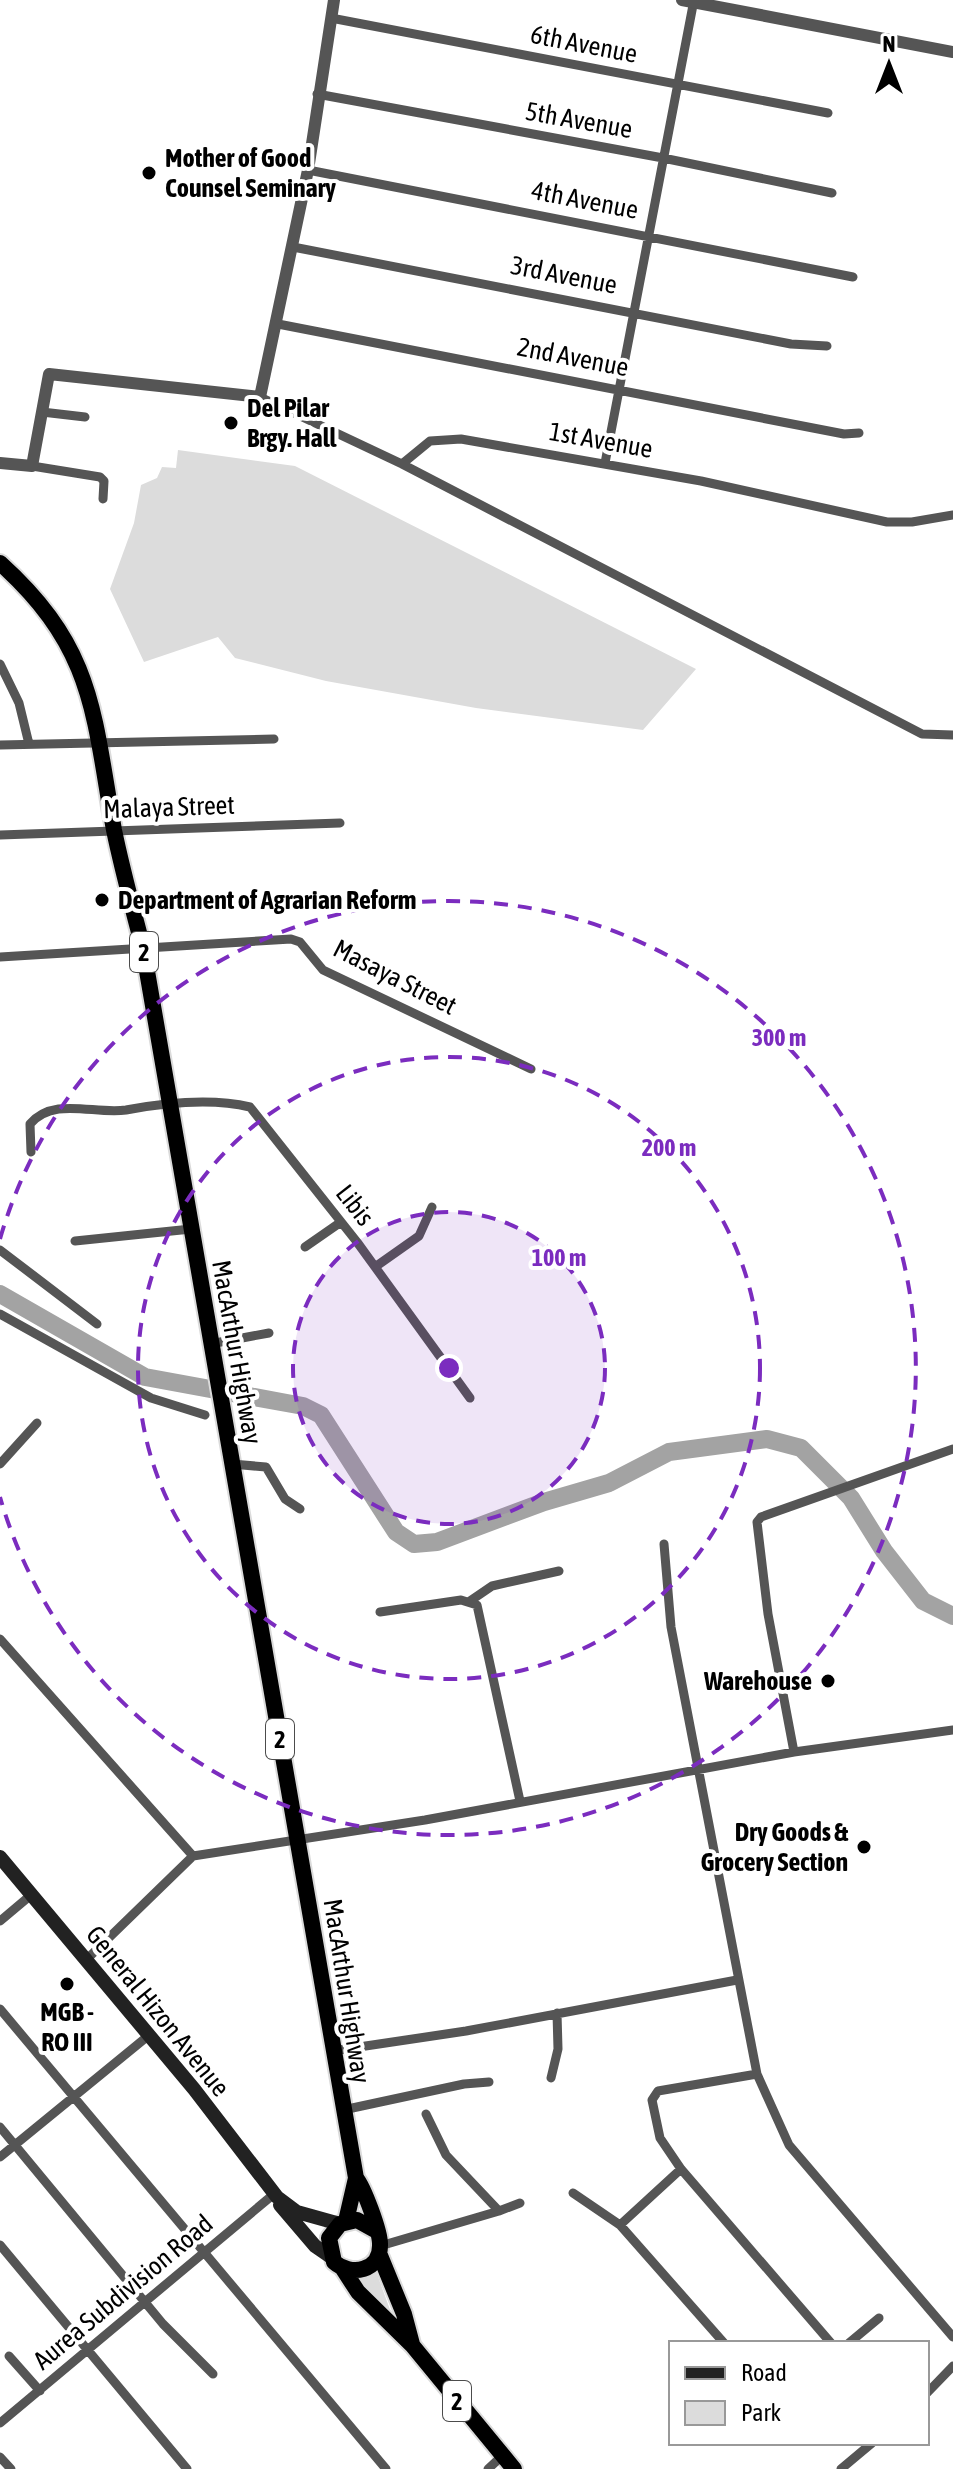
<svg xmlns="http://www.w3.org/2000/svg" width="953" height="2469" font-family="'Asap Condensed',sans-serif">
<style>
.green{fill:#dcdcdc}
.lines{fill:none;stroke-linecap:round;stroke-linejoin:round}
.river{stroke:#a3a3a3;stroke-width:18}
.trunk-casing{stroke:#dbdbdb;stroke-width:20}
.minor{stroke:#555;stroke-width:9}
.tertiary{stroke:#555;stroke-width:12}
.secondary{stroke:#222;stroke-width:14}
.trunk{stroke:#000;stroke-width:16}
.ring{fill:none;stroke:#7b2cbf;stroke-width:4;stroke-dasharray:14 10}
.poi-dot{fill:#000;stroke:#fff;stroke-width:3}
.labels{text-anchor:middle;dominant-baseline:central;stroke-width:8;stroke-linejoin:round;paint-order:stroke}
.shield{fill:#fff;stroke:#4c4c4c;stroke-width:2}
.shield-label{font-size:24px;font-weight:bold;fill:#000}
.street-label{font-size:26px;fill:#000;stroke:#fff}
.poi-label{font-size:26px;font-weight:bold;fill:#000;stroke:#fff;text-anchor:start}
.centre{fill:#7b2cbf;stroke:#fff;stroke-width:4}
.ring-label{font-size:24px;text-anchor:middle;font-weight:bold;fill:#7b2cbf;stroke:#fff;stroke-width:8;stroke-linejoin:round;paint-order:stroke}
</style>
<rect width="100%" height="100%" fill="#fff"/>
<path class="green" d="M 178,450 L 295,466 L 696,669 L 643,730 L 476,708 L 326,681 L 235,658 L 218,637 L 144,662 L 110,589 L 134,523 L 141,485 L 157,478 L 162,467 L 176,468 Z
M 376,2271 L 393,2318 L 358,2280 Z"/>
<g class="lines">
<path class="river" d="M 0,1294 L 145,1377 L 303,1406 L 321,1415 L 396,1532 L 414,1544 L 437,1542 L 544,1502 L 609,1483 L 669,1452 L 767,1439 L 801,1448 L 851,1498 L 884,1551 L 923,1601 L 953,1616"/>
<defs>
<path id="trunk" d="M 0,563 C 95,649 93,713 114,830 C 122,869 133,909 143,948 L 356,2178 L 346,2221
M 356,2178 C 364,2188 380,2231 380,2244 C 381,2271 351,2277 334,2262 L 329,2238 L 340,2224 L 357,2220 L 375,2230
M 379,2253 L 404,2314 L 412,2344
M 343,2269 L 358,2292 L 412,2345 L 514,2469"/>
</defs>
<use href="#trunk" class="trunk-casing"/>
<path class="minor" d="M 331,18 L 828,113
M 317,94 L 663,158 L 832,193
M 308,170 L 853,277
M 293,247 L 791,344 L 827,346
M 278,324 L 844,434 L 859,433
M 260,397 L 402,464 L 922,734 L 953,735
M 42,412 L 85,417
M 605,463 L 694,0
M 402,464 L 430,441 L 461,439 L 701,481 L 887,522 L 912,522 L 953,515
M 32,466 L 100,477 L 104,481 L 103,499
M 0,664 L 19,703 L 29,744
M 0,745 L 274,739
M 0,835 L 340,823
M 0,957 L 291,939 L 300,942 L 323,970 L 531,1069
M 31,1152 L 30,1124 C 54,1096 95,1115 126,1110 C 164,1103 212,1098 250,1107 L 357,1242 L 470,1398
M 75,1241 L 191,1229
M 305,1247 L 341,1222
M 0,1250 L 97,1324
M 375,1267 L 419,1236 L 432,1207
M 0,1314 L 151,1398 L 205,1415
M 210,1344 L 269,1333
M 0,1464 L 37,1423
M 232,1464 L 266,1467 L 285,1499 L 300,1509
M 664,1544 L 671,1627 L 757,2074 L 789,2145 L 953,2337
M 470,1601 L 492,1586 L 559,1571
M 380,1612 L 461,1600 L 477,1605 L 520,1801
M 0,1639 L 193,1856
M 794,1752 L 768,1614 L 757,1522 L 761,1517 L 953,1449
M 0,1921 L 31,1895
M 86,1960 L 193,1856 L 425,1820 L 794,1752 L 953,1730
M 0,2009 L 386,2469
M 332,2051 L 466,2031 L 737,1980
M 757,2074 L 658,2091 L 652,2100 L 660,2138 L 681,2169 L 831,2343
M 551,2078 L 558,2049 L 557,2013
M 343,2110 L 464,2084 L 489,2082
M 0,2127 L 163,2324 L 213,2374
M 0,2157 L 148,2036
M 681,2169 L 620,2225 L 724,2343
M 573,2193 L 620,2225
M 499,2211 L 520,2203
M 0,2245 L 187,2469
M 380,2246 L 499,2211 L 446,2155 L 426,2114
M 849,2343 L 879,2318
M 9,2356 L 40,2391
M 927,2393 L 953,2366
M 0,2423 L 274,2194
M 0,2457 L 11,2469
M 488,2469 L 502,2456
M 841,2469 L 872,2443"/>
<path class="tertiary" d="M 682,0 L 953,52
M 0,463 L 32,466 L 49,374 L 260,397 L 308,170 L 334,0"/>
<path class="secondary" d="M 0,1857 L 194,2089 L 277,2197 L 297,2212 L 340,2224
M 280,2205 L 315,2246 L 331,2257"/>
<use href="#trunk" class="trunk"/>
</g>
<circle cx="449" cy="1368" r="156" fill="#7b2cbf" fill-opacity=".12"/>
<g class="ring">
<circle cx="449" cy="1368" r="156"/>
<circle cx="449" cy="1368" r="311"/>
<path d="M0 1239A467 467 0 1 1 0 1497"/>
</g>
<g class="poi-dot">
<circle cx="149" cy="173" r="8"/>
<circle cx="231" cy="423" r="8"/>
<circle cx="102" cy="900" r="8"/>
<circle cx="828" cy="1681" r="8"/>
<circle cx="864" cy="1847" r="8"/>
<circle cx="67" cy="1984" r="8"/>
</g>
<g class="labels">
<g class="shield">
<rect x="130" y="932" width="28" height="40" rx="6"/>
<rect x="266" y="1719" width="28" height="40" rx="6"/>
<rect x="443" y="2381" width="28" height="40" rx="6"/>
</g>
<g class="shield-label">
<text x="144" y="952">2</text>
<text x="280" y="1739">2</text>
<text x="457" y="2401">2</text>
</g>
<g class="street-label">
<text transform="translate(584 44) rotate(11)">6th Avenue</text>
<text transform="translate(579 120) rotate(10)">5th Avenue</text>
<text transform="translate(585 200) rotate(11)">4th Avenue</text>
<text transform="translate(564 275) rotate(11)">3rd Avenue</text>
<text transform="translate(573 357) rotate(11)">2nd Avenue</text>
<text transform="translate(601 440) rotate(10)">1st Avenue</text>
<text transform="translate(169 807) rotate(-2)">Malaya Street</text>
<text transform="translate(395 977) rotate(27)">Masaya Street</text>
<text transform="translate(355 1205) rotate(52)">Libis</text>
<text transform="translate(237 1352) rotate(80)">MacArthur Highway</text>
<text transform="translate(347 1991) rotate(81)">MacArthur Highway</text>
<text transform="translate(158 2011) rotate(51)">General Hizon Avenue</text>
<text transform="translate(123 2292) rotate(-40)">Aurea Subdivision Road</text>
</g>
<g class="poi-label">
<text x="165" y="158">Mother of Good<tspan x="165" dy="30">Counsel Seminary</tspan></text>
<text x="247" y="408">Del Pilar<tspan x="247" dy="30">Brgy. Hall</tspan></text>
<text x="118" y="900">Department of Agrarian Reform</text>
<text x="812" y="1681" text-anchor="end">Warehouse</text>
<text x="848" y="1832" text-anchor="end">Dry Goods &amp;<tspan x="848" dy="30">Grocery Section</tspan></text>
<text x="67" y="2012" text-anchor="middle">MGB -<tspan x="67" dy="30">RO III</tspan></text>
</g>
</g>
<circle cx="449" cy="1368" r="12" class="centre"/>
<g class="ring-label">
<text x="779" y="1046">300 m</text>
<text x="669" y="1156">200 m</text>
<text x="559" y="1266">100 m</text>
</g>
<rect x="669" y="2341" width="260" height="104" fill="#ffffff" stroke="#999999" stroke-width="2"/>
<rect x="685" y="2367" width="40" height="12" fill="#222222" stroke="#999999" stroke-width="2"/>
<text x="741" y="2381" font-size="24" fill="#000000">Road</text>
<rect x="685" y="2401" width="40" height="24" fill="#dcdcdc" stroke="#999999" stroke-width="2"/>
<text x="741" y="2421" font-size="24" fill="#000000">Park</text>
<g transform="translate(889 64)" stroke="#ffffff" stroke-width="6" paint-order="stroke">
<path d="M0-6L14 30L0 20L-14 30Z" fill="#000000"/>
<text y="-12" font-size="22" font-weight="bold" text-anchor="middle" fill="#000000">N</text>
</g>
</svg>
